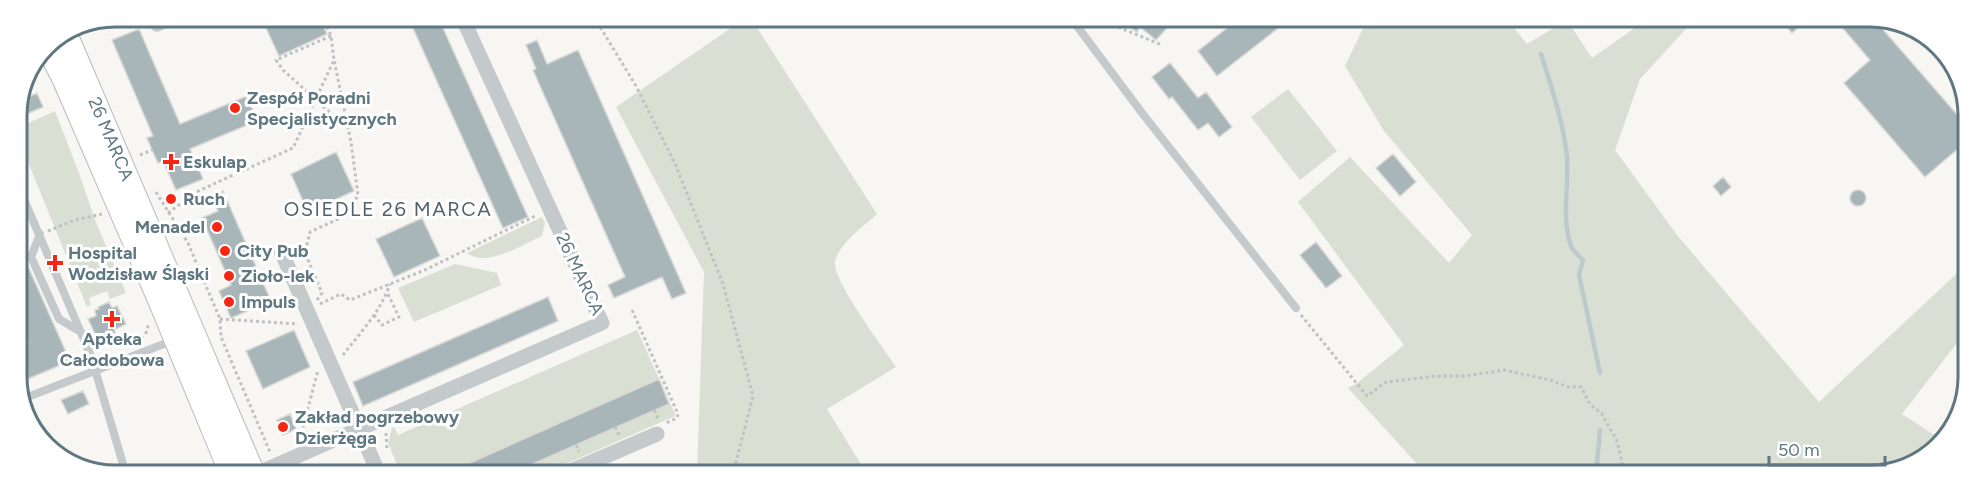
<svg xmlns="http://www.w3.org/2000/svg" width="1985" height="492" font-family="Figtree,sans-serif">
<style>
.green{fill:#d9dfd3}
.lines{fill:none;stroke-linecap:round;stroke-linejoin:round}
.stream{stroke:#bbcbcd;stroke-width:4.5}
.building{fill:#a9b6b9;stroke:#d8d8d5;stroke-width:1.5}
.secondary-casing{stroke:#b5bdc0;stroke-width:24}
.path{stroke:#bfc2c4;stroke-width:3;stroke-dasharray:3 3;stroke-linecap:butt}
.lane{stroke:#c4c9cc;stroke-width:8}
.street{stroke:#c4c9cc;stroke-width:15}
.secondary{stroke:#fff;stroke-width:22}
.poi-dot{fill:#f52714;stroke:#fff;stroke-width:2}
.labels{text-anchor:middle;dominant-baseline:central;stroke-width:6;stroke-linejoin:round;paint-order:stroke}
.poi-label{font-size:18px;font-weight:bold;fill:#5e7781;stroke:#fff;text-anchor:start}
.street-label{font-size:18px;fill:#5e7781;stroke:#fff}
.neighbourhood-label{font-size:20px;letter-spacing:1.5px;fill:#51636b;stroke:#fff}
.rim{fill:none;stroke:#5e7781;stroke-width:3}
</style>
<rect width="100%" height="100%" fill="#f7f6f2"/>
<path class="green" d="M 747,17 L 750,17 L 877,214 C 865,225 836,246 835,263 C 834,283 883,347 896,367 L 827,409 L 867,474 L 697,474 L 704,272 L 616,107 Z
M 1368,18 L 1506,18 L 1527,44 L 1567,20 L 1592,58 L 1636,27 L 1632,18 L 1696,18 L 1640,79 L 1615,150 L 1677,235 L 1819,402 L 1967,264 L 1967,330 L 1902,414 L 1942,440 L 1935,451 L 1876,475 L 1427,475 L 1348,388 L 1356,384 L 1404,345 L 1298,202 L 1350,157 L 1449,263 L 1472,235 L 1384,131 L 1345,66 Z
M 1288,89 L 1337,151 L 1300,180 L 1251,117 Z
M 55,111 L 79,173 L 95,220 L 126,293 L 110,299 L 107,291 L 89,298 L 91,305 L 87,307 L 17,135 L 17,128 Z
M 542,217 L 545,223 L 542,236 C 521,245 488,268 467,253 Z
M 455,264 L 497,273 L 501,285 L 414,322 L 398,288 Z
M 637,330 L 675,414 L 675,416 L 543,474 L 510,474 L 669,404 L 659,380 L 445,474 L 401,474 L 388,443 L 392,428 L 394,427 L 398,435 Z"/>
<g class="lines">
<path class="stream" d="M 1541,54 C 1551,85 1561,116 1566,148 C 1571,180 1560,215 1571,246 C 1573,251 1579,256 1583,260 L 1579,275 L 1600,373
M 1596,475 L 1600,430"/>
</g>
<path class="building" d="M 261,17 L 319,17 L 327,34 L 279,56 Z
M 408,17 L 438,17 L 528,217 L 503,228 Z
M 1114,18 L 1176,18 L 1156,40 L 1140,27 L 1137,32 Z
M 1245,18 L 1269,18 L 1277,29 L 1217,76 L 1198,51 L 1236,21 L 1238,23 Z
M 1779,18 L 1809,18 L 1792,33 Z
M 1834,18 L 1873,18 L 1967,126 L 1967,141 L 1925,177 L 1844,83 L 1870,60 Z
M 139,29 L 180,124 L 247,96 L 257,121 L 190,149 L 203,179 L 176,190 L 163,161 L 158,163 L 152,150 L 147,138 L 153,136 L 112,40 Z
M 537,40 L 547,64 L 578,50 L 686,293 L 672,299 L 662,277 L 614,298 L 608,285 L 625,277 L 533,70 L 536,69 L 526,45 Z
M 1170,63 L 1198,98 L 1206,92 L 1232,127 L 1219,137 L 1208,123 L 1198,130 L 1172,97 L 1169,99 L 1152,77 Z
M 37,93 L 43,107 L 17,118 L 17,109 L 20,101 Z
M 336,152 L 354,191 L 308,212 L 291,174 Z
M 1393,154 L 1416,182 L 1400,196 L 1376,168 Z
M 1723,177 L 1731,187 L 1721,196 L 1713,186 Z
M1850 198a8 8 0 1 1 16 0a8 8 0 1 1-16 0Z
M 223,191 L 271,301 L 231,318 L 219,291 L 231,285 L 202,218 L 218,211 L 211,196 Z
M 422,218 L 440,256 L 394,277 L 376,239 Z
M 1316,242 L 1342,276 L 1326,288 L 1300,255 Z
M 18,244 L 70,361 L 18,383 L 18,349 L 28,344 L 18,321 Z
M 548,297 L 558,321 L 363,406 L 353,382 Z
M 109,302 L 112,308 L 117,306 L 126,324 L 114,330 L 117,337 L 104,344 L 100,336 L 97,338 L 88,319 L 96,316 L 95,310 L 99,309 L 98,307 Z
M 294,330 L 310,367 L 263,389 L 246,351 Z
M 659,379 L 669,404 L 510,474 L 445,474 Z
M 83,391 L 89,404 L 68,414 L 61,400 Z
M 290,414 L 296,429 L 283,435 L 277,420 Z"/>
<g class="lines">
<defs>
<g id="secondary">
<path id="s1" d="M 67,36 L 254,474"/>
<path d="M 46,45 L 63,78 L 159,300 L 231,474"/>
</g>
</defs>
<use href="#secondary" class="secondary-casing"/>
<path class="path" d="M 594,17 L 636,86 L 676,166 L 723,284 L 753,396 L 733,474
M 1096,18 L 1162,45
M 1195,20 L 1195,18
M 331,36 L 276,60 L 283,70 L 346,127
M 140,155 L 152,150
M 156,192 L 188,243 L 220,319 L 221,337 L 270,452
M 168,213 L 196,192 L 293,148 L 334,60 L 331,36 L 323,17
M 48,231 L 75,220 L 102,214
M 18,244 L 26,240
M 317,300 L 322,293 L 305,253 L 310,232 L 347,215 L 358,195 L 351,142 L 334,60
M 320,304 L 341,294 L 350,300 L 425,270 L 537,215
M 632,310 L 678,414 L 677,418 L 666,423
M 374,315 L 382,325 L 399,317 L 387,292
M 1301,315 L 1367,396 L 1386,382 L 1437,376 L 1465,376 L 1504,370 L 1550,380 L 1568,387 L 1581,387 L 1590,404 L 1602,414 L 1617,441 L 1625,475
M 220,319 L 298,324
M 130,343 C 140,339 148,336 148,324
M 343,355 C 360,333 381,311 390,284
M 153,364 L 162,363 L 165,366
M 654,410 L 659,421
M 615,427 L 619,435
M 386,433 L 387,450
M 300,439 L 318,370
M 576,445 L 579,452
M 393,464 L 397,474
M 529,466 L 532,474"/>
<path class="lane" d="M 1071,18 L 1142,113 L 1296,308
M 17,183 L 91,356 L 126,474
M 40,234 L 31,257 L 59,319 L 81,332
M 20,400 L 174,340"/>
<path class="street" d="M 151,17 L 157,24 L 174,17
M 281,251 L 379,474
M 256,474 L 602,323 L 462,17
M 564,474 L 657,434"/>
<use href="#secondary" class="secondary"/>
</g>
<g class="poi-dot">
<circle cx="235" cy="108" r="6"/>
<path d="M168 153h6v6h6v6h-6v6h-6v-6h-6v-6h6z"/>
<circle cx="171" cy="199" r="6"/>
<circle cx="217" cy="227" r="6"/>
<circle cx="225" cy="251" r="6"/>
<path d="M52 254h6v6h6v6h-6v6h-6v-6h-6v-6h6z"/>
<circle cx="229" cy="276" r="6"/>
<circle cx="229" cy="302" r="6"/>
<path d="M109 310h6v6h6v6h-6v6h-6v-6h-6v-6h6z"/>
<circle cx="283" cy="427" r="6"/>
</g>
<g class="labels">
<g class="poi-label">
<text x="247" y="98">Zespół Poradni<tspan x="247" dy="21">Specjalistycznych</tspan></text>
<text x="183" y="162">Eskulap</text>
<text x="183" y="199">Ruch</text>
<text x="205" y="227" text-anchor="end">Menadel</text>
<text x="237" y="251">City Pub</text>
<text x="68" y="253">Hospital<tspan x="68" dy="21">Wodzisław Śląski</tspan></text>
<text x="241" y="276">Zioło-lek</text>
<text x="241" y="302">Impuls</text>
<text x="112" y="339" text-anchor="middle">Apteka<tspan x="112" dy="21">Całodobowa</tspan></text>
<text x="295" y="417">Zakład pogrzebowy<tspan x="295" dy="21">Dzierżęga</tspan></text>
</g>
<g class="street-label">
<text stroke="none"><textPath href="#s1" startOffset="112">26 MARCA</textPath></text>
<text transform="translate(580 274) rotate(65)">26 MARCA</text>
</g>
<g class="neighbourhood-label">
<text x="388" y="209">OSIEDLE 26 MARCA</text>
</g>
</g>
<path d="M0 0H1985V492H0ZM115 27H1870A88 88 0 0 1 1958 115V377A88 88 0 0 1 1870 465H115A88 88 0 0 1 27 377V115A88 88 0 0 1 115 27Z" fill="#fff" fill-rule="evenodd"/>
<path class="rim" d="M115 27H1870A88 88 0 0 1 1958 115V377A88 88 0 0 1 1870 465H115A88 88 0 0 1 27 377V115A88 88 0 0 1 115 27Z"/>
<path d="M1769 456v9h116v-9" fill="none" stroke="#5e7781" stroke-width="3"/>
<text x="1778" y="456" font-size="18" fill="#5e7781" stroke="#ffffff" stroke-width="4.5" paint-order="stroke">50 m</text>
</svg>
